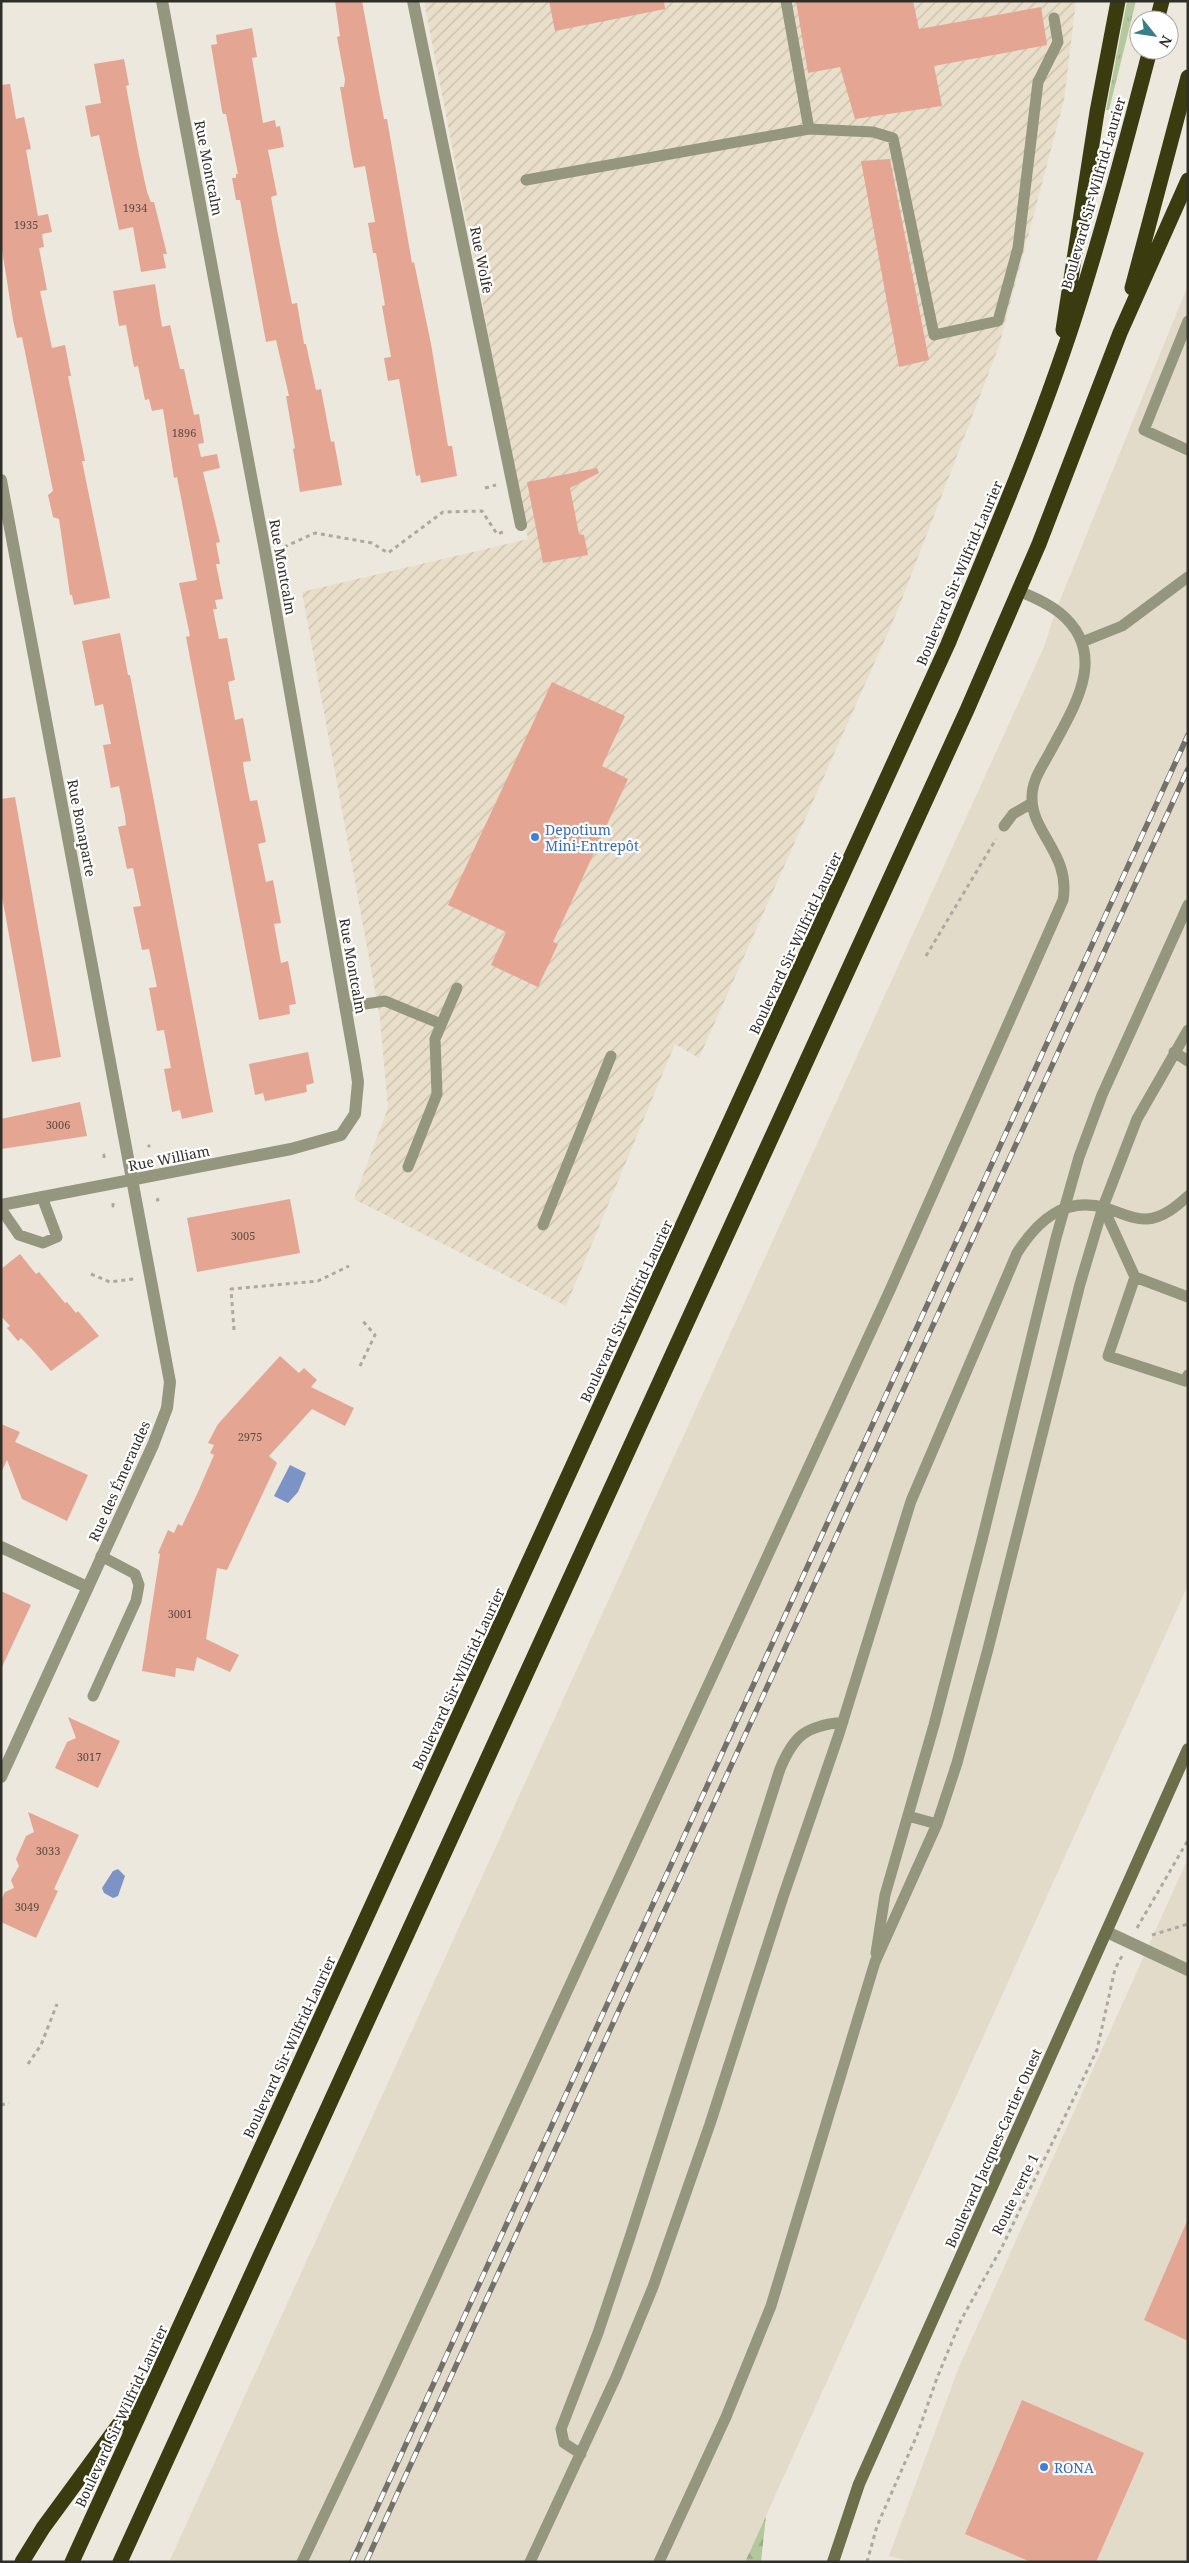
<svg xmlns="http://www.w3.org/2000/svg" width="1189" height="2563" font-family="'Noto Serif',serif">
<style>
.built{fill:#e2dbca}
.industrial{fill:url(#industrial-furrows)}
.grass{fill:url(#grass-tufts)}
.forest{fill:url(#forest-firs)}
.water{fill:#7b94c5}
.building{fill:#e4a693}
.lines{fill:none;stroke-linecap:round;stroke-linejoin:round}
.path{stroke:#aca9a0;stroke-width:3;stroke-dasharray:4 4;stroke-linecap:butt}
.lane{stroke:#94967e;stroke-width:11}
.street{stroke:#94967e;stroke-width:12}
.secondary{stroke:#6d6f4a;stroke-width:12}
.highway{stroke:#3a3b0f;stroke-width:15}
.rail-casing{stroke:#73716a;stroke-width:5.5}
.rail{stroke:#fff;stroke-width:4;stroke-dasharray:11;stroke-linecap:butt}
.shop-dot{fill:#3f7fe0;stroke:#fff;stroke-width:2}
.labels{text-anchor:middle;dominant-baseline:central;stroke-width:4.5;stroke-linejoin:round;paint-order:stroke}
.number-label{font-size:11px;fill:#5c4c44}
.street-label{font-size:14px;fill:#2f2e29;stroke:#fff}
.shop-label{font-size:14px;fill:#366cbe;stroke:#fff;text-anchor:start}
</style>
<defs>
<pattern id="industrial-furrows" width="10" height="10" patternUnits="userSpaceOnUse" patternTransform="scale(1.25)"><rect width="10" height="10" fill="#e8dec9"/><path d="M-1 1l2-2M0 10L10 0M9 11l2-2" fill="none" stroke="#c7bfad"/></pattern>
<pattern id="grass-tufts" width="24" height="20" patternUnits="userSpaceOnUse" patternTransform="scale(1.25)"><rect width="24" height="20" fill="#b4c89e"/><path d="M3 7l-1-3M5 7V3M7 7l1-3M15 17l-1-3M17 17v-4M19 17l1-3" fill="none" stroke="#9bac88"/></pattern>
<pattern id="forest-firs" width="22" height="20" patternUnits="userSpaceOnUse" patternTransform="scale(1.25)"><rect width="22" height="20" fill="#b4c89e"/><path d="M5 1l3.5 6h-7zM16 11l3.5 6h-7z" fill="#9bac88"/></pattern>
</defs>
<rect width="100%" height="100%" fill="#ece8dd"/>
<path class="built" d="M 1188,285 L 1188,1585 L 745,2562 L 169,2562 L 1044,647 L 1056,610 Z
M 1188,1858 L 1188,2562 L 912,2562 L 889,2556 L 959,2367 Z"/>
<path class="industrial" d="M 424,1 L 1076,1 L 1064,100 L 999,346 L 897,612 L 699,1058 L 675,1044 L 566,1306 L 354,1199 L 388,1108 L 380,1018 L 302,592 L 528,539 Z"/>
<path class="grass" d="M 1127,1 L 1136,1 L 1109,110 L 1106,110 Z"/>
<path class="forest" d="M 766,2516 L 761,2562 L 745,2562 Z"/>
<path class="water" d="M 290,1465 L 306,1473 L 298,1492 L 288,1503 L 274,1496 Z
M 118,1869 L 125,1876 L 118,1896 L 113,1898 L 104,1893 L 102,1888 L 113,1871 Z"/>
<path class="building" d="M 335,1 L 362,1 L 384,119 L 387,119 L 412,263 L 414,262 L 431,344 L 448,446 L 452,446 L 457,476 L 421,483 L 420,475 L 416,476 L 399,379 L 388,381 L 384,358 L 391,357 L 382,306 L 385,305 L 376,253 L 373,253 L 368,223 L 375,222 L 365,166 L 354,168 L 352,158 L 340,87 L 344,87 L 345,80 L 337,37 L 340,36 Z
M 549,1 L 664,1 L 665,9 L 555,31 Z
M 796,1 L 913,1 L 919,29 L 1041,7 L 1047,45 L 934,66 L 942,106 L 855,119 L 840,67 L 808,73 Z
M 252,28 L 257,57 L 252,58 L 263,123 L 275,120 L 276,127 L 280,126 L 284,147 L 268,150 L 277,195 L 271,197 L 278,235 L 292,304 L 297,303 L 304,344 L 306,344 L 316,390 L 321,389 L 331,442 L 334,441 L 342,485 L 300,492 L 293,449 L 295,448 L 286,396 L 289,396 L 276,340 L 266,342 L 240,200 L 236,200 L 232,178 L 236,178 L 236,174 L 238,174 L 226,114 L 223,114 L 222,111 L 211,45 L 217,44 L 216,35 Z
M 124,59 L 129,85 L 126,86 L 138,150 L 147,192 L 151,202 L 154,202 L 167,254 L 163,254 L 166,268 L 141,272 L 133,227 L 119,230 L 99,135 L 91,137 L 85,106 L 101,103 L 94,64 Z
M 10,84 L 16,119 L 24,117 L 31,149 L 26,150 L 38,216 L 48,214 L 52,232 L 42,234 L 44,247 L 39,248 L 47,290 L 40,291 L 52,348 L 65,345 L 71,376 L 68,376 L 85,461 L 82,461 L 110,598 L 74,605 L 72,595 L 70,595 L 59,519 L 53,517 L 48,495 L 53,491 L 22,337 L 17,338 L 13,320 L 1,243 L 1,85 Z
M 890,159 L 929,360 L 899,367 L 861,161 Z
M 155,284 L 162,327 L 170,325 L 180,369 L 184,369 L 194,415 L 199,414 L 204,443 L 198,444 L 201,457 L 217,454 L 220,468 L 203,472 L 220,542 L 216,543 L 220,564 L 216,564 L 223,599 L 215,600 L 217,609 L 213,609 L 219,639 L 227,638 L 235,680 L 228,682 L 235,720 L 243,718 L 251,761 L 243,762 L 244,771 L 250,801 L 257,800 L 266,842 L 258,844 L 266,882 L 273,880 L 281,923 L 274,924 L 281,963 L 288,961 L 296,1004 L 289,1005 L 290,1014 L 259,1020 L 186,637 L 190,636 L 179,583 L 197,580 L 177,477 L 174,478 L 163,409 L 152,411 L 149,399 L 145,400 L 138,366 L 134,367 L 126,325 L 119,326 L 113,291 Z
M 597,468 L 599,473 L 570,488 L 579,534 L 584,535 L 588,555 L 543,563 L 527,482 Z
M 120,633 L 128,675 L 130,675 L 213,1112 L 182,1119 L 180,1110 L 172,1112 L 164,1069 L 171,1068 L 164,1030 L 157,1031 L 149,988 L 157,987 L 149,949 L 142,950 L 133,907 L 141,906 L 133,868 L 127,869 L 118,827 L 126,825 L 125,816 L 119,786 L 111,788 L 103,745 L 111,744 L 109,735 L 103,704 L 95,706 L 82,641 Z
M 552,682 L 625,716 L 602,766 L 628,779 L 553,942 L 558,944 L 538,987 L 491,965 L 506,932 L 448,905 Z
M 15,797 L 61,1057 L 32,1062 L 1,891 L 1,799 Z
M 308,1052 L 314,1083 L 306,1085 L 307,1092 L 265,1101 L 263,1093 L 255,1095 L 249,1064 Z
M 80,1102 L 87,1136 L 1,1149 L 1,1119 Z
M 290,1199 L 300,1253 L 197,1272 L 187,1218 Z
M 20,1254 L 36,1274 L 39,1272 L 65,1303 L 67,1302 L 76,1313 L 78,1311 L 99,1336 L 51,1371 L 31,1348 L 21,1338 L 18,1341 L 7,1328 L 10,1326 L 1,1316 L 1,1269 Z
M 280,1356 L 299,1373 L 304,1368 L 317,1380 L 311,1387 L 354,1408 L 345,1426 L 312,1409 L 269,1456 L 277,1463 L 227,1570 L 217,1568 L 206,1639 L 239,1655 L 230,1672 L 197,1657 L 194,1671 L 176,1668 L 175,1677 L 142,1671 L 160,1554 L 158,1553 L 168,1530 L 174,1533 L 178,1524 L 182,1526 L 198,1492 L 214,1455 L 210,1453 L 214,1445 L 208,1443 L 218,1424 Z
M 1,1424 L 20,1432 L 15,1442 L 88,1475 L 67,1521 L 22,1499 L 7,1460 L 1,1473 Z
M 1,1591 L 31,1605 L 1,1669 Z
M 68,1717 L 120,1741 L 98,1788 L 55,1768 L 67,1742 L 76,1738 Z
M 28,1812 L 79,1835 L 54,1889 L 58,1891 L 36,1938 L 1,1922 L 2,1898 L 5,1892 L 14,1888 L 11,1880 L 19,1866 L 16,1859 L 26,1836 L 34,1832 Z
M 1188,2219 L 1188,2341 L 1144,2320 Z
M 1022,2400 L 1144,2453 L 1096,2562 L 1031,2562 L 965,2534 Z"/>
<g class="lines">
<path class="path" d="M 485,488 L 496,485
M 284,547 L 315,533 L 372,543 L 388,553 L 443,512 L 482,511 L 497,534 L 506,531
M 926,956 L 996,839
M 148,1145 L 150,1147
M 104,1158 L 104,1155 L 107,1155
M 156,1200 L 158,1200 L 157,1198
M 113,1203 L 113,1206 L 116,1205
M 91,1274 L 110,1282 L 134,1279
M 234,1330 L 231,1289 L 318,1281 L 349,1266
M 360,1366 L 375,1335 L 361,1319
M 1137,1928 L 1188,1840
M 1152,1935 L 1188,1924
M 28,2064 L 41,2045 L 57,2004
M 1,2105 L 9,2103
M 867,2562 L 877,2526 L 917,2435 L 937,2378 L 961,2320 L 1002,2247 L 1097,2050 L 1115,1969 L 1122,1956"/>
<path class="lane" d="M 809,129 L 873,132 L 893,138 L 934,335 L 998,321 L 1018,248 L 1038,82 L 1058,42 L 1054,18
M 526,180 L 809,129 L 786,1
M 1188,321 L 1144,430 L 1188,450
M 1082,642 L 1122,626 L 1188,577
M 1004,826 L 1013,814 L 1032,803
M 345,1007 L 385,1001 L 441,1024
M 1174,1052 L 1188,1061
M 408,1167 L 437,1094 L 435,1039 L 457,988
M 1103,1207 L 1135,1277
M 1,1209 L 19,1235 L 43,1243 L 57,1237 L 42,1197
M 543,1225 L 611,1056
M 1188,1297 L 1135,1277 L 1108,1356 L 1185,1381 L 1188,1375
M 93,1696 L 136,1601 L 139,1585 L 135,1574 L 101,1556
M 908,1816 L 937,1824
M 876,1953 L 885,1895 L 934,1725 L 982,1540 L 1056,1238 L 1079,1157 L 1102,1095 L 1188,905
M 581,2454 L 564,2443 L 561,2429 L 598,2333 L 630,2237 L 780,1769 C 794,1735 806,1726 843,1722
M 302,2562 L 377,2404 L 890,1290 L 1063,900 C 1071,854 1031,833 1032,797 C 1032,780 1042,767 1050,752 C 1074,707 1110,654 1060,613 C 1048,603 1033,597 1019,591
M 530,2562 L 616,2377 L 653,2287 L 710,2124 L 783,1897 L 839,1734 L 911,1501 L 1017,1253 C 1038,1220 1065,1196 1106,1208 C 1119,1212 1134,1220 1147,1219 C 1163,1218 1177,1206 1188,1196
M 659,2562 L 726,2417 L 771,2306 L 875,1962 L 937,1824 L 957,1763 L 988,1649 L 1080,1284 L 1103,1207 L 1137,1119 L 1188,1030"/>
<path class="street" d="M 413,1 L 521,525
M 1,480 L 170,1382 L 167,1408 L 153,1445 L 1,1777
M 1,1205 L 291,1149 L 341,1135 L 355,1114 L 358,1082 L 355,1062 L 269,572 L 162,1
M 1,1547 L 87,1587
M 1107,1932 L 1188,1970"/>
<path class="secondary" d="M 833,2562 L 859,2484 L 1188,1749"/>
<path class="highway" d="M 1157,20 L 1162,1
M 1132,288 L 1188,77
M 1063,330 L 1097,112 L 1118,1
M 22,2562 L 43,2528 L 142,2393
M 72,2562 L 948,644 C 992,538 1037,433 1073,323 C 1102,233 1126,142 1150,50
M 120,2562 L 967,710 L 1039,544 L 1120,333 L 1188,180"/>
<defs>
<path id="rail" d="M 352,2562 L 1188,735
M 366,2562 L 1188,769"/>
</defs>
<use href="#rail" class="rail-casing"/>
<use href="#rail" class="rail"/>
</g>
<g class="shop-dot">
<circle cx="535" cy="837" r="5"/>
<circle cx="1044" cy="2467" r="5"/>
</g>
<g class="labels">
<g class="number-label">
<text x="135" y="207">1934</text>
<text x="26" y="224">1935</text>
<text x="184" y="432">1896</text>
<text x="58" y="1124">3006</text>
<text x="243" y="1235">3005</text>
<text x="250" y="1436">2975</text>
<text x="180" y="1613">3001</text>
<text x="89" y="1756">3017</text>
<text x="48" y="1850">3033</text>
<text x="27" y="1906">3049</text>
</g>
<g class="street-label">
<text transform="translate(209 168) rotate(79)">Rue Montcalm</text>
<text transform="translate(1093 193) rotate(-74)">Boulevard Sir-Wilfrid-Laurier</text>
<text transform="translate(482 260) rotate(79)">Rue Wolfe</text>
<text transform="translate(283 567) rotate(80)">Rue Montcalm</text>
<text transform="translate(959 573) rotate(-67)">Boulevard Sir-Wilfrid-Laurier</text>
<text transform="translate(82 828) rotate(79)">Rue Bonaparte</text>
<text transform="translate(795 943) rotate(-65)">Boulevard Sir-Wilfrid-Laurier</text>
<text transform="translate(353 966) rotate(80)">Rue Montcalm</text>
<text transform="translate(169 1158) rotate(-11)">Rue William</text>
<text transform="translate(626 1311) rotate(-65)">Boulevard Sir-Wilfrid-Laurier</text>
<text transform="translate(119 1481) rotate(-66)">Rue des Émeraudes</text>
<text transform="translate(458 1679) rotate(-65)">Boulevard Sir-Wilfrid-Laurier</text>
<text transform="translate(289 2047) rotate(-65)">Boulevard Sir-Wilfrid-Laurier</text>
<text transform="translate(993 2148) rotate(-66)">Boulevard Jacques-Cartier Ouest</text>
<text transform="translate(1015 2194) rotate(-64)">Route verte 1</text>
<text transform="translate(121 2416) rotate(-65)">Boulevard Sir-Wilfrid-Laurier</text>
</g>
<g class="shop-label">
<text x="545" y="829">Depotium<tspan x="545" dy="16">Mini-Entrepôt</tspan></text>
<text x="1054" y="2467">RONA</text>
</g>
</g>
<rect width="1189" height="2563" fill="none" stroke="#2f2e29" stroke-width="5"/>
<g transform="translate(1154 35) rotate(120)"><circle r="24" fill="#ffffff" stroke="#acaba9"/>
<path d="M0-4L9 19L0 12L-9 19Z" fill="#397e8b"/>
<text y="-8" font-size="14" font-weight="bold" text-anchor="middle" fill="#2f2e29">N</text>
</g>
</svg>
